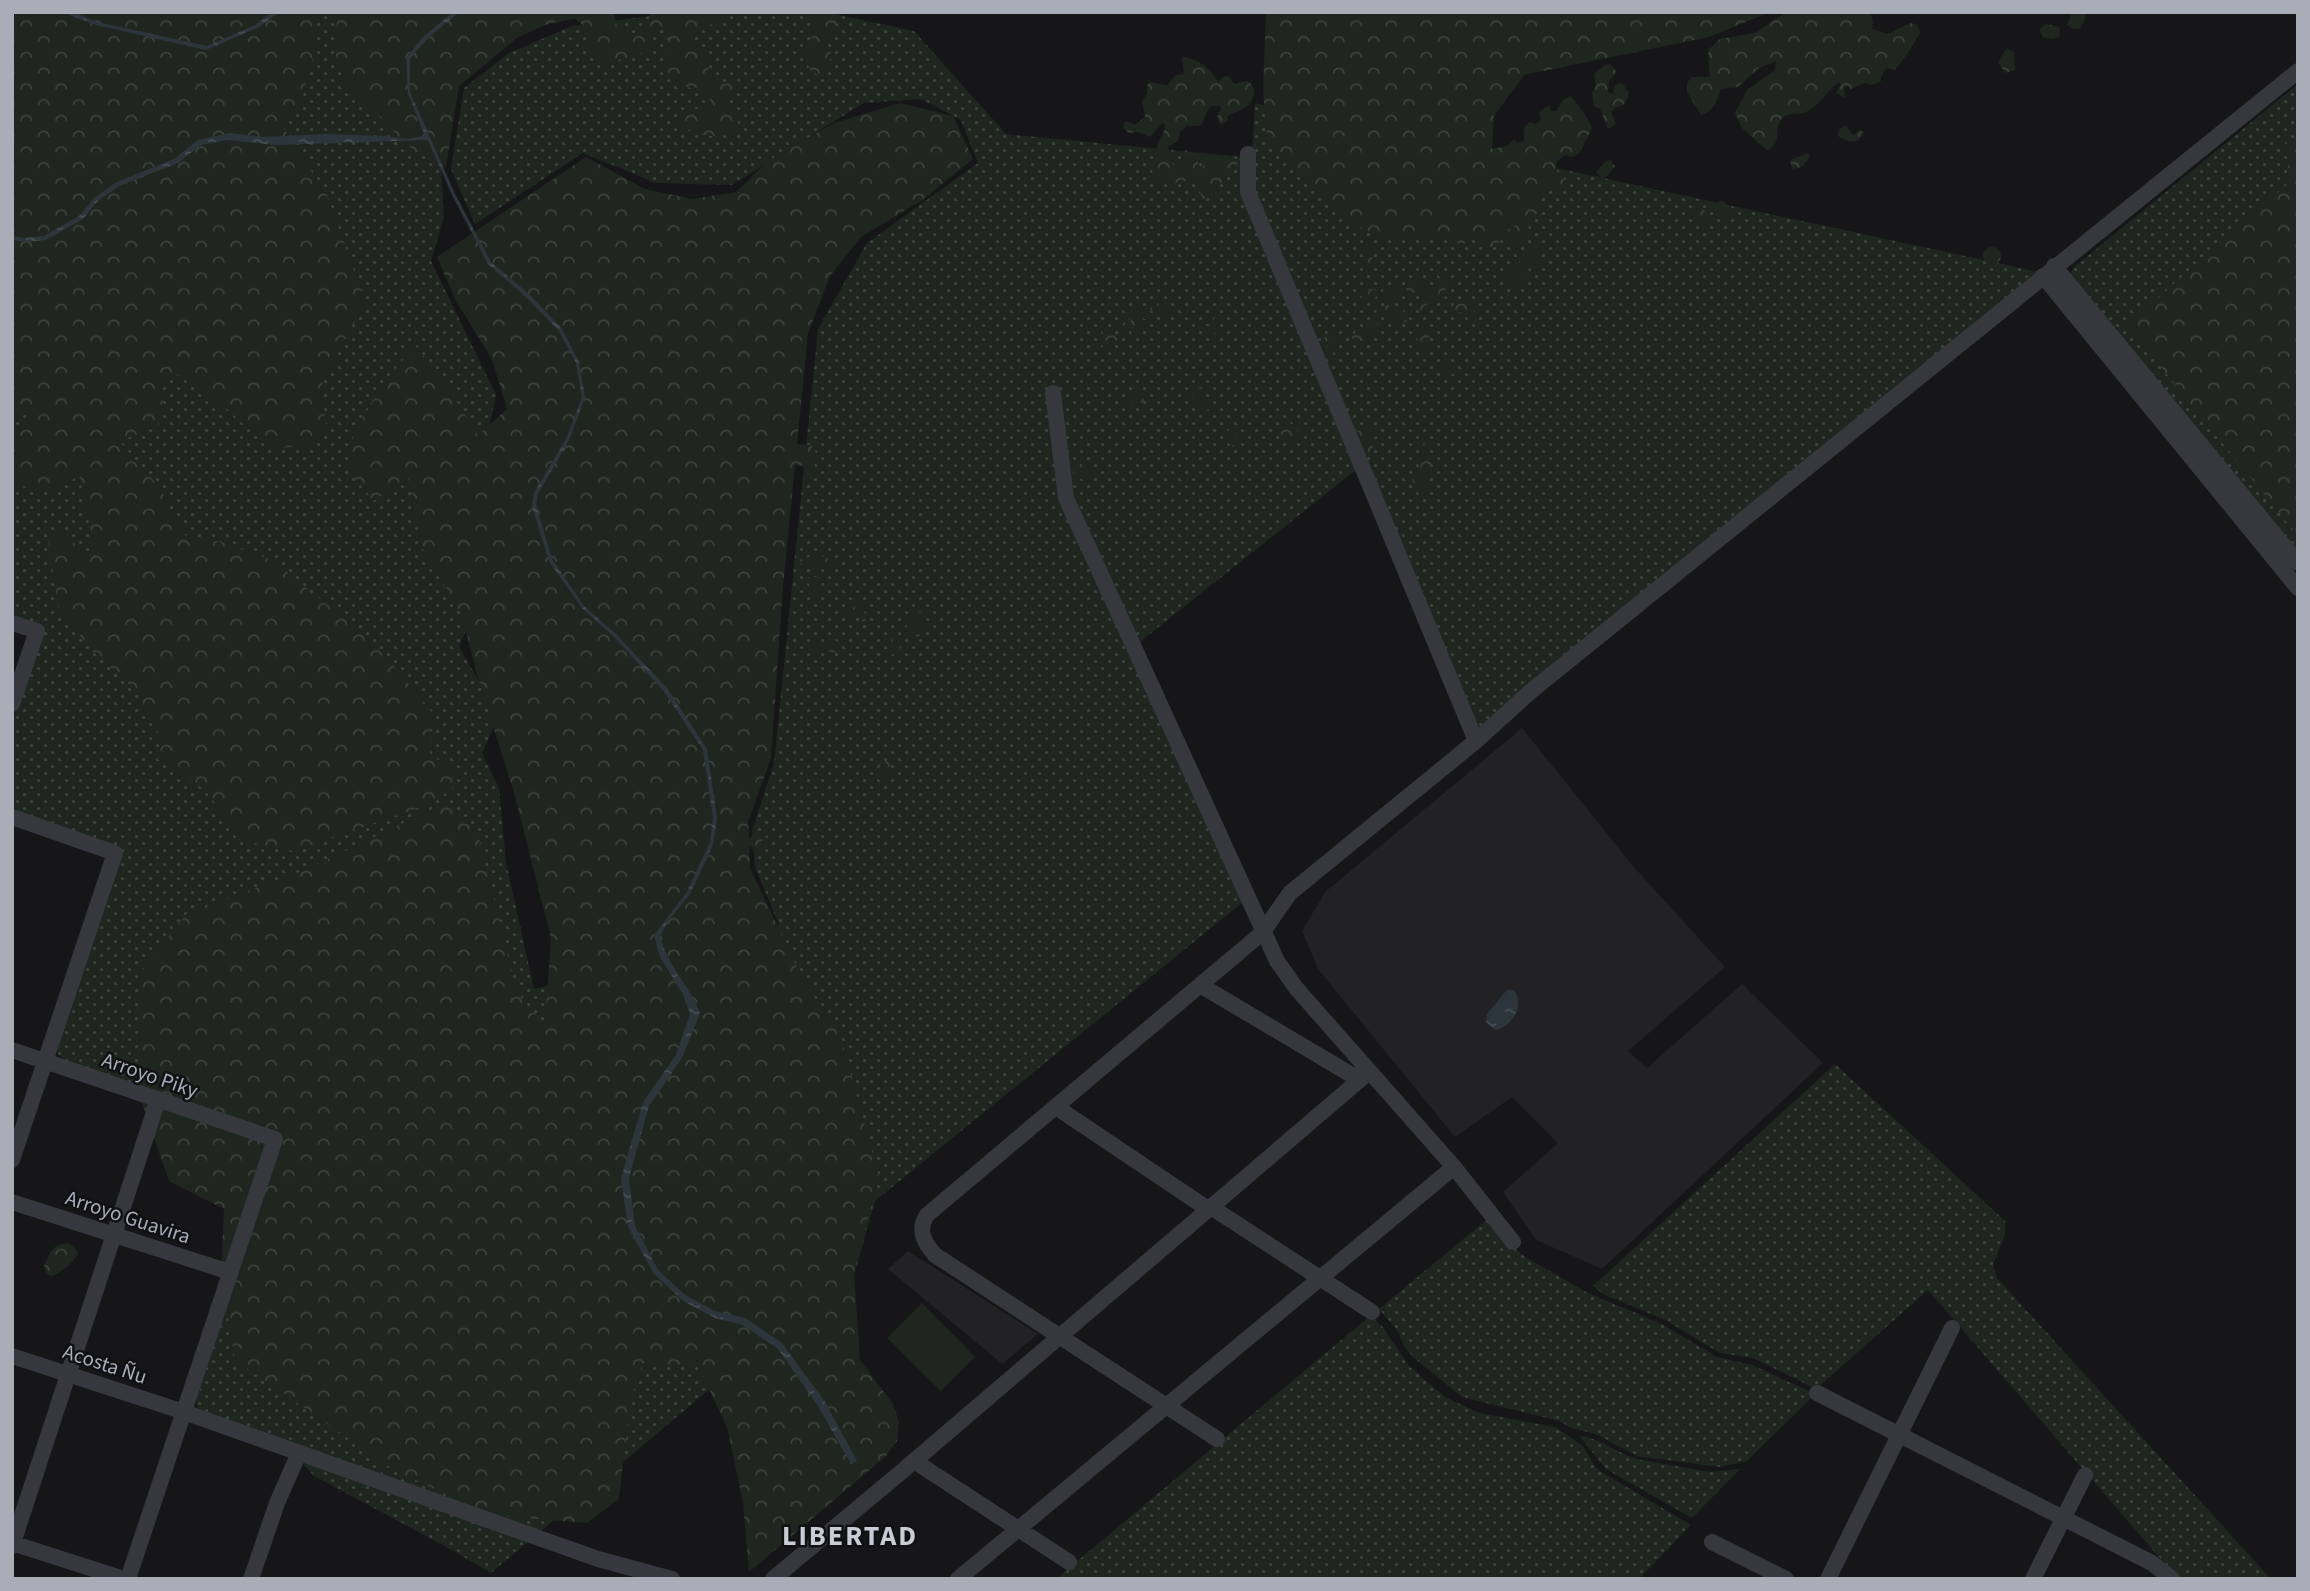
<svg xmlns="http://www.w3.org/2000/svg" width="2310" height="1591" font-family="'Source Sans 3',sans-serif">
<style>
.built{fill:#222225}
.grass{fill:url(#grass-dots)}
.forest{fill:url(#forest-crowns)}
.garden{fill:#1e261f}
.water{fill:url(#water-ripples)}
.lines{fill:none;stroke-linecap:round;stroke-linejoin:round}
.minor{stroke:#37383d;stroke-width:16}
.labels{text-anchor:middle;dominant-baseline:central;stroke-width:5;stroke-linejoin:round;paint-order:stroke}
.street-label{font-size:21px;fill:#a8adb8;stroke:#111113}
.district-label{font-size:28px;font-weight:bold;letter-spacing:2px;fill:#c9ccd4;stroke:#111113}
</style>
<defs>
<pattern id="grass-dots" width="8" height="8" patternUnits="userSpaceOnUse" patternTransform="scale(1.75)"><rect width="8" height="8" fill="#1e261f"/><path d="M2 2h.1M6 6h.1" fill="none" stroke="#3c433d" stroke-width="1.8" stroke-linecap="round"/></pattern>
<pattern id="forest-crowns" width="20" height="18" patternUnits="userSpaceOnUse" patternTransform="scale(1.75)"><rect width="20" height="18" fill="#1e261f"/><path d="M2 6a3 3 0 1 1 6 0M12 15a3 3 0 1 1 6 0" fill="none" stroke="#3c433d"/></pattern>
<pattern id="water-ripples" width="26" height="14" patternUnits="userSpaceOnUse" patternTransform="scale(1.75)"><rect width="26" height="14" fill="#2c353c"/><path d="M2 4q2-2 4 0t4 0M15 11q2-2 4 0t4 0" fill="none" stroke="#485056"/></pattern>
</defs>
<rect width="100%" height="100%" fill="#161618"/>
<path class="built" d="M 1522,728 L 1633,866 L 1725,967 L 1628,1051 L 1647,1068 L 1742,984 L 1823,1063 L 1602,1269 L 1536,1240 L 1503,1192 L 1558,1143 L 1512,1097 L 1455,1137 L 1318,969 L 1302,931 L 1325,892 Z
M 908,1251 L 1038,1334 L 1002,1364 L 888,1269 Z"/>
<path class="grass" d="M 12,12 L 453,12 L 439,133 L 444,217 L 431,261 L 496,395 L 470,518 L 483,589 L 459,647 L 499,715 L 482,753 L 499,788 L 506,862 L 534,989 L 779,925 L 755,867 L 752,831 L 774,763 L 818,329 L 867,243 L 978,163 L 961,120 L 921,99 L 864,103 L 732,185 L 656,183 L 583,153 L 475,224 L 451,169 L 464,88 L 509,53 L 572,26 L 683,12 L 825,12 L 914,31 L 1006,134 L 1243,157 L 1357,469 L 1136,645 L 1062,501 L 1243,902 L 875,1201 L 845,1308 L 774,1335 L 491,1573 L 443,1545 L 314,1476 L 302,1462 L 198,1410 L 196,1401 L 280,1144 L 64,1060 L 58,1054 L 58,1047 L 120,854 L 12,813 L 12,722 L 41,636 L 12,617 Z
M 2298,84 L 2298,559 L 2069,276 L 2073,268 Z
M 1255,103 L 2039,272 L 1480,734 L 1250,193 Z
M 1835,1064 L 2005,1221 C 2008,1235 1998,1251 1993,1265 L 1997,1278 L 2271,1579 L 2178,1579 L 1928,1290 L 1816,1389 L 1753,1358 L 1720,1353 L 1665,1320 L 1603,1294 L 1593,1286 Z
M 1490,1217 L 1510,1245 L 1527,1258 L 1588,1293 L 1662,1324 L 1717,1357 L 1752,1365 L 1811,1392 L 1813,1396 L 1747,1461 L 1719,1467 L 1637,1456 L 1596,1434 L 1571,1428 L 1559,1421 L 1462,1397 L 1414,1358 L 1404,1346 L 1397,1330 L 1379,1309 Z
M 1370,1316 L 1382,1326 L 1410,1367 L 1445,1397 L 1479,1413 L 1556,1427 L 1583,1446 L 1596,1468 L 1603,1473 L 1691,1525 L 1639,1579 L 1056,1579 Z
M 1581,1436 C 1603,1439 1620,1456 1642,1460 L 1710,1472 L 1740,1469 L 1692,1518 L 1606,1469 L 1580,1437 Z"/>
<path class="forest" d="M 12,12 L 315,12 L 314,54 L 302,99 L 284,129 L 327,195 L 365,302 L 320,388 L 327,427 L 305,446 L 271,449 L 226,408 L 175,373 L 165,377 L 160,387 L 164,409 L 157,427 L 119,441 L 160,488 L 184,535 L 221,542 L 272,560 L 375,643 L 434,715 L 430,756 L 455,767 L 452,790 L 418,808 L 292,851 L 238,840 L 217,809 L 210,793 L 157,759 L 162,741 L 135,690 L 90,649 L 58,605 L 47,532 L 59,533 L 96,557 L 79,475 L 57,491 L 32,492 L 12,478 L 12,429 L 31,421 L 30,414 L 24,409 L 12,413 Z
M 338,12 L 614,12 L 617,27 L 634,34 L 649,19 L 650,12 L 734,12 L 705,28 L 689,43 L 703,49 L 714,86 L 738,81 L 742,85 L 740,92 L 728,95 L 725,101 C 729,112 738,116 739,127 C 720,142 698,137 679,124 L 680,113 L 688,108 L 707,110 L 711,105 L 710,99 L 698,87 L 692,89 L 665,76 L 669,35 L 661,26 L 651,31 L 651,42 L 646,52 L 607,63 L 589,46 L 587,28 L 575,19 L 548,24 L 518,37 L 459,86 L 446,167 L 408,146 L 345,81 L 334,50 Z
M 811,12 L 832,12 L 839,20 L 827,42 L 831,53 L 827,76 L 812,73 L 802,54 C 812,40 816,29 811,12 Z
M 1266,12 L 1770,12 L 1709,37 L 1524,75 L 1494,116 L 1492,149 L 1507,146 L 1515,139 L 1516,143 L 1524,141 L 1524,127 L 1530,122 L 1536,124 L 1541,120 L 1539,112 L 1549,105 L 1551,111 L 1556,111 L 1563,100 L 1570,96 C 1578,104 1588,117 1592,128 L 1581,151 L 1573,157 L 1564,155 L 1556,163 L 1557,171 L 1565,178 L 1565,185 L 1553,192 L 1547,187 L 1542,198 L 1534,196 L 1532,201 L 1537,200 L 1543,207 L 1540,211 L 1526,222 L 1530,231 L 1525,239 L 1514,245 L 1505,234 L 1507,230 L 1515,227 L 1517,222 L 1512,223 L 1499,233 L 1499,243 L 1490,248 L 1484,242 L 1479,241 L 1478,238 L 1468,238 L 1463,246 L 1455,241 L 1456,238 L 1380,240 L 1343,217 L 1306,180 L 1267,137 L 1263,90 Z
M 1787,12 L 1870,12 L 1873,21 L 1872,29 L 1888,34 L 1910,23 L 1918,25 L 1920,33 C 1915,42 1902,64 1894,70 L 1886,68 L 1881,77 L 1881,81 L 1873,85 L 1864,83 L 1851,89 L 1844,85 L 1845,98 L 1836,93 L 1841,84 L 1839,82 C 1827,90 1820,106 1806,112 C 1796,116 1786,111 1780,121 C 1774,134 1782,140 1768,151 L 1742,128 L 1735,113 L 1747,90 L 1775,70 L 1776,61 L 1759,68 L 1738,87 L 1721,89 C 1716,101 1715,111 1701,115 L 1687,92 L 1687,83 L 1692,77 L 1710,77 L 1708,50 L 1720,39 L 1755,33 Z
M 2072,12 L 2083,12 L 2086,17 L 2080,29 L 2073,29 L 2067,25 Z
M 2045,24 L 2060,27 L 2059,37 L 2051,39 L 2043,37 L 2039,30 Z
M 2007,48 L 2014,52 L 2015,70 L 2005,73 L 1998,62 Z
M 1182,57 C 1198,58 1210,68 1218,82 L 1225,76 L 1229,76 L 1234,84 L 1246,81 L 1250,82 L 1254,90 C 1254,108 1241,109 1227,116 L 1228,120 L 1221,125 L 1217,117 L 1221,109 L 1220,106 L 1211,106 L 1206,113 L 1201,126 L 1187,126 L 1180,132 L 1178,141 L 1167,148 L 1173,154 L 1172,163 L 1175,166 L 1183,161 L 1181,152 L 1185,150 L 1197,154 L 1199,167 L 1203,167 L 1207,154 L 1233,156 L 1238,162 C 1235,173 1229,171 1223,180 C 1216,189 1218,198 1203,199 L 1194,179 C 1178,181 1165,190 1152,176 C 1152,166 1154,156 1157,146 C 1159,138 1165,134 1165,124 L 1162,123 L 1150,137 L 1138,132 L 1129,133 L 1123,128 L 1124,123 L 1127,121 L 1135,125 L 1145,117 L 1142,101 L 1147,94 L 1147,85 L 1150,82 L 1167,85 L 1176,75 L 1184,74 Z
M 1610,64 L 1617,72 L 1609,81 L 1608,92 L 1613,94 L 1615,85 L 1622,83 L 1629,93 C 1627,101 1624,107 1616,107 L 1611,112 L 1616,124 L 1608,129 L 1600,109 L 1594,106 L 1592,93 L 1596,85 L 1594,74 L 1605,65 Z
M 900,103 L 953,116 L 973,159 L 924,199 L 861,237 L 830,276 L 808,333 L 797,444 L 811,445 L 816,452 L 813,460 L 816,469 L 808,474 L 802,466 L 795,465 L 783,587 L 771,758 L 748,822 L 749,838 L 757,832 L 766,830 L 767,835 L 761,842 L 759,851 L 755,851 L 749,846 L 750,868 L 804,982 L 840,1034 L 879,1177 L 854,1272 L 860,1360 L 893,1404 L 899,1422 L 897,1441 L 885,1457 L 749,1572 L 743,1502 L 727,1427 L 698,1366 L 643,1363 L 630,1402 L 619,1499 L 587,1523 L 490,1515 L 394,1470 L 235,1360 L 221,1276 L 224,1209 L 169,1181 L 138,1091 L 141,972 L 186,914 L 307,869 L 447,802 L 477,830 L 517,993 L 545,1025 L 551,938 L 515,796 L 477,675 L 462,615 L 421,546 L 408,476 L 374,501 L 351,474 L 353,435 L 382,385 L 415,345 L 445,383 L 478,435 L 507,409 L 492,359 L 456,301 L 437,257 L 586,157 L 645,189 L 692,199 L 736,192 L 768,161 L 834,123 Z
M 1846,125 L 1853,135 L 1860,130 L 1864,133 C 1856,146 1849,142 1838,136 L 1839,129 Z
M 2283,142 L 2298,150 L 2298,536 L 2127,325 L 2290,182 L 2287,176 L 2289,159 L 2280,149 Z
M 1808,153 L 1810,157 L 1802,167 L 1792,169 L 1790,160 Z
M 1610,160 L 1615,166 L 1606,177 L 1602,178 L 1596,172 L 1606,161 Z
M 1719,201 L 1723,201 L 1731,210 L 1725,217 L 1714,216 L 1718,212 L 1716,208 Z
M 1700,207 L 1707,212 L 1710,219 L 1702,227 L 1695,222 L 1695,212 Z
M 1370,239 L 1374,243 L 1371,257 L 1376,263 L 1371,271 L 1365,267 L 1362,251 Z
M 1536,246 L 1540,249 L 1535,256 L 1536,260 L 1540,262 L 1540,268 L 1531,268 L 1527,270 L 1520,286 L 1508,289 C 1502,283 1503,272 1509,266 L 1517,267 L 1522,254 Z
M1983 256a9 9 0 1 1 18 0a9 9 0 1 1-18 0Z
M 1440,271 L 1444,272 L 1451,281 L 1455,280 L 1456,289 L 1447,289 L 1444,285 L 1447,294 L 1444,298 L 1439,297 L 1434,290 L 1436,284 L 1440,284 L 1443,281 L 1438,275 Z
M 1413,277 C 1426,278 1431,289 1436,299 L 1434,304 L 1429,302 L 1421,311 L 1417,309 L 1417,304 L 1424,293 L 1420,291 L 1407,295 L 1406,290 L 1408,286 L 1412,285 Z
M 1399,280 L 1403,281 L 1400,289 L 1401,297 L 1398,300 L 1389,300 L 1382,290 L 1394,288 Z
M 1366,283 L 1370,286 L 1370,289 L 1376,290 L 1378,294 L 1374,300 L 1365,304 L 1360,299 L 1364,295 L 1359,295 Z
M 1464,298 L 1468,299 L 1478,319 L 1471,324 L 1465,312 L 1455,313 L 1453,305 Z
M 1162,299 C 1167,300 1171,306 1170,312 L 1163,317 L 1150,310 L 1153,306 L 1159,307 L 1158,302 Z
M 1134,302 L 1140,303 L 1140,312 L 1148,317 L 1147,320 L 1143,318 L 1142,324 L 1132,335 L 1130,329 L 1139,321 L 1125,332 L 1122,330 L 1121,326 L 1123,323 L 1131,321 L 1124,311 L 1129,307 L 1133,308 Z
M 1387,304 L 1393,310 L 1403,310 L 1408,318 L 1406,322 L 1396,324 L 1388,314 L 1384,317 L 1375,315 L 1376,311 Z
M 1216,315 L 1221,315 L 1223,319 L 1217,326 L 1217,332 L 1210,337 L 1203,330 L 1205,326 L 1210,326 Z
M 1377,322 L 1379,326 L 1367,338 L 1357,341 L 1351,337 L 1360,328 L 1361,334 L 1368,324 L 1369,328 L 1371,328 Z
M 1105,328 L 1109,329 L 1110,336 L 1118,334 L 1118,342 L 1114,339 L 1112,341 L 1116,349 L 1116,355 L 1120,355 L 1119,359 L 1111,355 L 1112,351 L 1109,346 L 1106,347 L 1106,353 L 1101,351 L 1103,345 L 1100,342 L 1106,342 L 1102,331 Z
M 1425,329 L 1431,341 L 1430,346 L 1422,351 L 1413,350 L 1421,330 Z
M 1328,332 L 1334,332 L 1340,339 L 1338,343 L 1332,340 L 1327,347 L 1334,350 L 1330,362 L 1322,353 L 1320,346 Z
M 1444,360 L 1448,364 L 1452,363 L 1454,373 L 1441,380 L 1439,363 Z
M 1136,387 L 1141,389 L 1139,394 L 1145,401 L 1141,403 L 1134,399 L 1128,409 L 1121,403 L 1122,399 L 1130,396 L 1129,392 Z
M 1200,388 L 1203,391 L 1201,396 L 1205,397 L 1210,409 L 1201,412 L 1190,405 L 1193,393 Z
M 1286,422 L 1294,425 L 1292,429 L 1295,432 L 1293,437 L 1297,435 L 1298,427 L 1303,430 L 1296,446 L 1292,445 L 1289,439 L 1280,434 Z
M 1367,423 L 1371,425 L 1370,431 L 1379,434 L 1374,438 L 1368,439 L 1375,449 L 1371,457 L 1365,453 L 1365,445 L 1360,444 L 1354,433 L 1363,429 Z
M 1237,425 L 1239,427 L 1235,434 L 1238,440 L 1233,447 L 1225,440 C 1226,433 1230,425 1237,425 Z
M 1426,442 L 1431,442 L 1433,444 L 1429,452 L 1434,456 L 1432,459 L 1434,463 L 1429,468 L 1435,468 L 1429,476 L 1430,484 L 1424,493 L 1419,494 C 1417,483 1405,483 1420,469 L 1418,465 L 1424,462 L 1421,458 L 1426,453 L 1422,448 Z
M 1088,461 L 1092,463 L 1091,467 L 1095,474 L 1084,481 L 1074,474 L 1073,469 L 1075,465 L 1084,464 Z
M 815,551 L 833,562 L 832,567 L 824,569 L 812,564 L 804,567 L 800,563 L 801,559 L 809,557 Z
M 808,577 L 821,577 L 822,591 L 819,595 L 810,592 L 809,584 L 805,581 Z
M 863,600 L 866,624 L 860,619 L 858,613 L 851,619 L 844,616 L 844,612 L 851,611 L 856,604 Z
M 925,609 C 928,620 927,629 918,637 L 910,634 L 906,627 L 914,616 Z
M 894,631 L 898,631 L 900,649 L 892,655 L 887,648 L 892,642 Z
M 834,640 L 838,642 L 840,647 L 836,653 L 821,650 L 819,656 L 816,657 L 811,651 L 811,646 L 819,646 L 820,641 L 828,644 Z
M 887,761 L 891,763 L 890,768 L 895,776 L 881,783 L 877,775 L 880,772 L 879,764 Z
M 68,1243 L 76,1249 L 78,1254 C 72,1264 62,1272 51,1276 L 47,1274 L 44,1266 C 51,1252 51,1245 68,1243 Z"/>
<path class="garden" d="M 922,1303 L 975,1357 L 941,1391 L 887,1338 Z"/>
<path class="water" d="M 62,12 L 73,12 L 97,22 L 207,46 L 255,25 L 272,12 L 280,12 L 259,27 L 206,50 L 96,25 Z
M 453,12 L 459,12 L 425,41 L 410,59 L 410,92 L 455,194 L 491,262 L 529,294 L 562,329 L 579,362 L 585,398 L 569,440 L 538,494 L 536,505 L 552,559 L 584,606 L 616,634 L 667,688 L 707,749 L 717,818 L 713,845 L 690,894 L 669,920 L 660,936 C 667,966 689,984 700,1013 L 682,1058 L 649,1106 L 629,1178 L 635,1226 L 658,1270 L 685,1295 L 715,1311 L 745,1318 L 782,1343 L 825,1402 L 857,1461 L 851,1464 L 818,1406 L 778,1349 L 743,1325 L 715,1318 L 683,1301 L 654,1274 L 628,1227 L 621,1178 L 643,1102 L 676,1055 L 690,1014 L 683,994 L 660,957 L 654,935 L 687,892 L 710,842 L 713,818 L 703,750 L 663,690 L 613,636 L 582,608 L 549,561 L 532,506 L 534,493 L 566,439 L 582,397 L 576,363 L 559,331 L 526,297 L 488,264 L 452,195 L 428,140 L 276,145 L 227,140 L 201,145 L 178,163 L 119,186 L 99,200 L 83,219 L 46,240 L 24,242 L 12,240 L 12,236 L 23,238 L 44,236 L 79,216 L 95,197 L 117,182 L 174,159 L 198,140 L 230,133 L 265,137 L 325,134 L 384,136 L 406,139 L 425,136 L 408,94 L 406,59 L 422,38 Z
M 1507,990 L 1513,990 C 1526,1004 1512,1027 1495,1030 L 1486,1022 L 1487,1014 Z"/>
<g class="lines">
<path class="minor" d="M 1248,154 L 1248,192 L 1476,741
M 2054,266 L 2298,563
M 2043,276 L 2298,588
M 1053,393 L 1066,498 L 1277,961 L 1296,988 L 1454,1167 L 1513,1242
M 12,623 L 37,631 L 12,704
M 12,817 L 115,853 L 12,1160
M 1200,985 L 1360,1080
M 12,1050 L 275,1139 L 128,1579
M 1056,1107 L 1208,1209
M 12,1202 L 230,1272
M 1211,1207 L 1372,1312
M 12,1356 L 184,1412 L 598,1559 L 672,1579
M 1817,1393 L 2152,1563 L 2172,1579
M 1217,1439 L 935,1255 C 924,1243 917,1230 927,1215 L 1262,933 L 1290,893 L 1476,741 L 1530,692 L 2298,71
M 914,1461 L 1069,1562
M 1712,1542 L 1786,1579
M 12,1543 L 124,1579
M 12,1546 L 158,1100
M 251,1579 L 277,1503 L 299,1453
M 773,1579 L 900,1473 L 1369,1072
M 958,1579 L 1454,1167
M 1828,1579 L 1952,1328
M 2033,1579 L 2085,1475"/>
</g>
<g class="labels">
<g class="street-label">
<text transform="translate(150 1075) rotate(19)">Arroyo Piky</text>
<text transform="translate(128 1217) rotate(18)">Arroyo Guavira</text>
<text transform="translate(105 1364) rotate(18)">Acosta Ñu</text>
</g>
<g class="district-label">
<text x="850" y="1536">LIBERTAD</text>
</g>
</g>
<rect width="2310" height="1591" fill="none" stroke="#a8adb8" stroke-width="28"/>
</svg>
